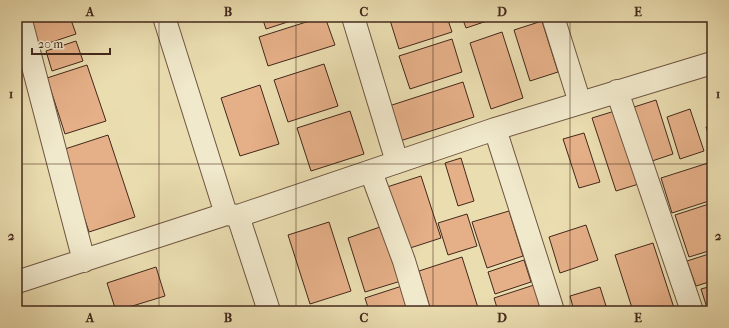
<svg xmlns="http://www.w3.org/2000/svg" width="729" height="328" font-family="'IM FELL French Canon',serif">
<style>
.building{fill:#e5af87;stroke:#43281b}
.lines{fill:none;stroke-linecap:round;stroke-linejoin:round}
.minor-casing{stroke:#6d5540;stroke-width:24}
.minor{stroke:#f1e9cc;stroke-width:22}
.grid{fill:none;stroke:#43281b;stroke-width:1;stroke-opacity:0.55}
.neatline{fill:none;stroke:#43281b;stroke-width:1.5}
.grid-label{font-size:13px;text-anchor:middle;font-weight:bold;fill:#43281b}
</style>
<rect width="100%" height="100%" fill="#eaddb0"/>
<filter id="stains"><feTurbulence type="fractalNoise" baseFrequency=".005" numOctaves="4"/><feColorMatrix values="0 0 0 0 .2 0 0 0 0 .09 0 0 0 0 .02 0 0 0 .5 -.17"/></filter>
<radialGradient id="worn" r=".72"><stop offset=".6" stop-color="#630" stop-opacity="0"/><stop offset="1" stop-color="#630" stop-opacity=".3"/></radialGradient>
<path class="building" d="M 41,17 L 70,17 L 76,34 L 37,47 L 29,21 Z
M 262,17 L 303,17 L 266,29 Z
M 322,17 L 325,17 L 335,45 L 268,66 L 259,37 Z
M 389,17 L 447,17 L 452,32 L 399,49 Z
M 462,17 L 499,17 L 466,28 Z
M 542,21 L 558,72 L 530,81 L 514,30 Z
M 502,32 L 523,98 L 491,109 L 470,43 Z
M 452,39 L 462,72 L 410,89 L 399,56 Z
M 76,41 L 83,61 L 52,71 L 46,51 Z
M 324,64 L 338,106 L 288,122 L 274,80 Z
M 87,65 L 106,121 L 65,134 L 47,78 Z
M 463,82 L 474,117 L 400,141 L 389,106 Z
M 260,85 L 279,144 L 240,156 L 221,98 Z
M 656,100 L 673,154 L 649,162 L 631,108 Z
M 690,109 L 704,151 L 680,159 L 667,117 Z
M 618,110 L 642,183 L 616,191 L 592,118 Z
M 350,111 L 364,154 L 311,171 L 297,128 Z
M 712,125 L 712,147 L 706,127 Z
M 584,133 L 600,182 L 579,188 L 563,139 Z
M 108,135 L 135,217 L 89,232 L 62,150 Z
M 461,158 L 474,201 L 458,206 L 445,163 Z
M 708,163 L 712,175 L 712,200 L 672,213 L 661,178 Z
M 421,176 L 441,238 L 404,250 L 384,188 Z
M 712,203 L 712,250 L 689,257 L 675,215 Z
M 509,211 L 523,256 L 487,268 L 472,222 Z
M 467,214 L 477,246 L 448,255 L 438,223 Z
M 329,222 L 351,291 L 310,304 L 288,235 Z
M 586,225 L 598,260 L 560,273 L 549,237 Z
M 383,226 L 401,281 L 365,292 L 348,238 Z
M 653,243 L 675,311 L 633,311 L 615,255 Z
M 712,253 L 712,281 L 696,286 L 687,261 Z
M 462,257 L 479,311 L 431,311 L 419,271 Z
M 524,260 L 531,282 L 495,294 L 488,272 Z
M 156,267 L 165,296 L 116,311 L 107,283 Z
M 534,285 L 542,308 L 532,311 L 498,311 L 494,298 Z
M 402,286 L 409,309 L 401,311 L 369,311 L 365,298 Z
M 712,286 L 712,311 L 708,311 L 701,289 Z
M 600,287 L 606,306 L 591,311 L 574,311 L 570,296 Z"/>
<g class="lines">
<defs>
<path id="minor" d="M 20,17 L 84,261
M 164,17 L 226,214
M 353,17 L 397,162
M 553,17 L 580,103
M 617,91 L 692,311
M 495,129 L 553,311
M 371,172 L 404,261 L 419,311
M 238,216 L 269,311
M 17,282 L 226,214 L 238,216 L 495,129 L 712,63"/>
</defs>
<use href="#minor" class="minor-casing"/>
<use href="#minor" class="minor"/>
</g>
<path class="grid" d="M 159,17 L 159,311M 296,17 L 296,311M 433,17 L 433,311M 570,17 L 570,311M 17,164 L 712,164"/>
<rect width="729" height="328" fill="none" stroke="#eaddb0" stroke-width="44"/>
<path d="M32 48v6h78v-6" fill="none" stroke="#43281b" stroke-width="2"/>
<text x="38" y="48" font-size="12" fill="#43281b" stroke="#f1e9cc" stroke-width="3" paint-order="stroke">20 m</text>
<rect x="22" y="22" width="685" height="284" class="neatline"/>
<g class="grid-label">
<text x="90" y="16">A</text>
<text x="228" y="16">B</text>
<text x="364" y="16">C</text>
<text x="502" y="16">D</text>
<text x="638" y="16">E</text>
<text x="11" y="98">1</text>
<text x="718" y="98">1</text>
<text x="11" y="240">2</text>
<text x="718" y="240">2</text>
<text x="90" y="322">A</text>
<text x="228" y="322">B</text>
<text x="364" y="322">C</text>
<text x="502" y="322">D</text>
<text x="638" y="322">E</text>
</g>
<rect width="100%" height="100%" filter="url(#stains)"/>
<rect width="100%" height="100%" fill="url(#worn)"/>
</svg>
